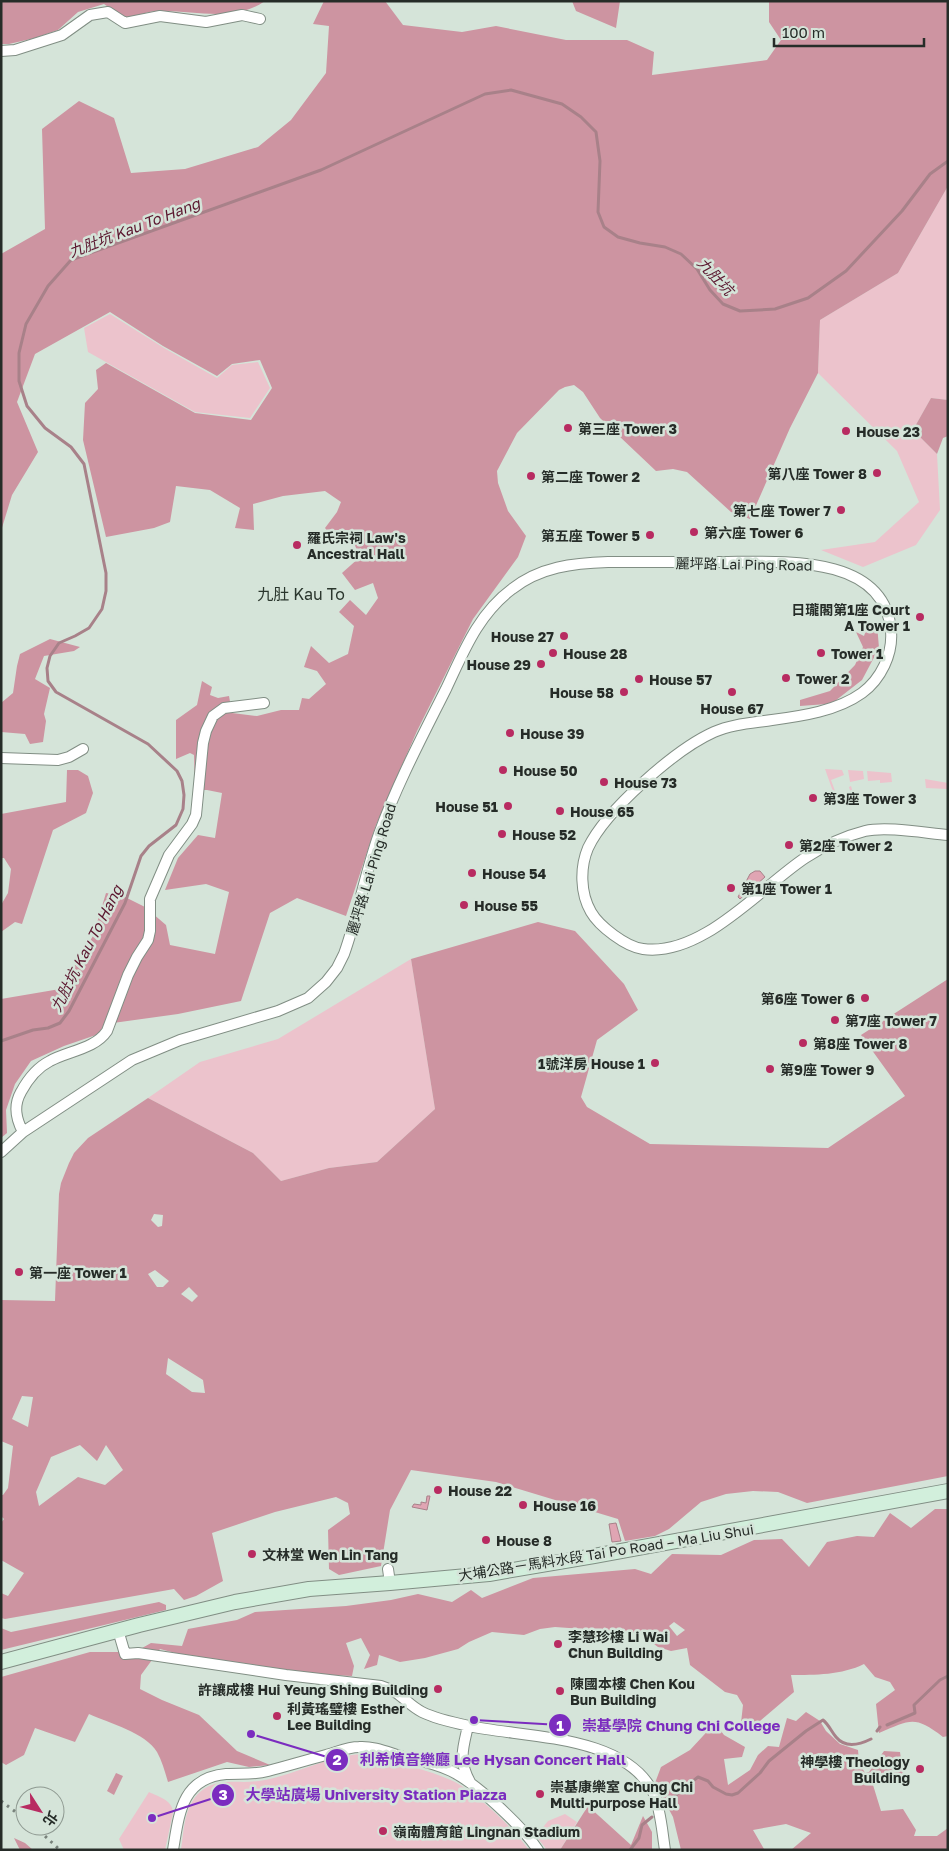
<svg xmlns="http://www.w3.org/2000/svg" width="949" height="1851" font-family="'Golos Text','Noto Sans TC',sans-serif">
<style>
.green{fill:#ecc3cc}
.forest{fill:#cd94a1;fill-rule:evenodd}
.water{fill:#e0a5b3;stroke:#a88189}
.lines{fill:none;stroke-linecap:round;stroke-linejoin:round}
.stream{stroke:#a88189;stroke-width:3}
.street-casing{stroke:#818e84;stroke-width:12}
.secondary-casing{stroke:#818e84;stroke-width:16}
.street{stroke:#fff;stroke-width:10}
.secondary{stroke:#d2efdc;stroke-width:14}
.rail{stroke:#78827b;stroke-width:3;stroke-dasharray:2.5 5;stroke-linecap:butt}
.poi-dot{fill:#b82b61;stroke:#d5e4d9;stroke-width:2}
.labels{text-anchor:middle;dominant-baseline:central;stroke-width:5;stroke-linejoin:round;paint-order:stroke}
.poi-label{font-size:14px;font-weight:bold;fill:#262c28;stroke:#d5e4d9;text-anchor:start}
.street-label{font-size:14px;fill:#262c28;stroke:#d5e4d9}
.water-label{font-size:15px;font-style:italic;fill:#5b172f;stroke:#d5e4d9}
.quarter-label{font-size:16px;fill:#2b372e;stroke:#d5e4d9}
.leader{fill:none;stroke:#7b2cbf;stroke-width:2}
.callout-dot{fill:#7b2cbf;stroke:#d5e4d9;stroke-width:2}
.mark-label{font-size:15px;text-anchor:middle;font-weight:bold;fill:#fff}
.callout-label{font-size:15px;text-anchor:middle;font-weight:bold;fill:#7b2cbf;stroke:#d5e4d9;stroke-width:5;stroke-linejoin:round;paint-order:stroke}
</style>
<rect width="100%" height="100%" fill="#d5e4d9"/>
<path class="green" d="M 948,186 L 948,400 L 931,398 L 913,430 L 937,454 L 940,510 L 916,545 L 863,567 L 821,550 L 875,542 L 919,502 L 897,451 L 818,373 L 820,320 L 898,273 Z
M 110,314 L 164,348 L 217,378 L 232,365 L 258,362 L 270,388 L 250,418 L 195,412 L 88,352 L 84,328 Z
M 825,769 L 842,770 L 844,775 L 831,780 L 838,799 L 851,794 L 849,787 L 851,786 L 854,796 L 837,803 Z
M 848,770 L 863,771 L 864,779 L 850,782 Z
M 867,771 L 891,773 L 892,782 L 880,783 L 880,780 L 868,781 Z
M 925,779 L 948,783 L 948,792 L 947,789 L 926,788 Z
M 411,959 L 435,1109 L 377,1162 L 329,1168 L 281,1181 L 253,1153 L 148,1098 L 200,1062 L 278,1039 Z
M 360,1754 L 373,1756 C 400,1764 430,1770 455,1782 C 479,1795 513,1828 529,1850 L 181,1850 C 184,1831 184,1806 200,1792 C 218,1777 238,1784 259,1781 C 293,1776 325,1757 360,1754 Z
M 149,1792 C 159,1797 173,1800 173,1813 L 165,1850 L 124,1850 L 119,1839 Z
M 565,1814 L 577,1822 L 560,1850 L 547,1850 L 536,1836 L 548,1821 Z"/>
<path class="forest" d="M 1,1 L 265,1 C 233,23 195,10 159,11 C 148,11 136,16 125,19 L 104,4 L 78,12 L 58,30 L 35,38 L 9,44 L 1,44 Z
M 324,1 L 385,1 L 403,25 L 462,32 L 496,26 L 566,40 L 627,40 L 654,52 L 652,75 L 767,60 L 781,40 L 769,22 L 769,1 L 948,1 L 948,186 L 898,273 L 820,320 L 818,373 L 790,428 L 750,519 L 731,512 L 687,472 L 673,469 L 656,471 L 600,418 L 583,392 L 574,385 L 565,387 L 559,390 L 517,433 L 497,471 L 498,483 L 508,511 L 526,536 L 518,557 L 473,619 L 417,731 L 376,825 L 346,916 L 297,898 L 270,913 L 241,1001 L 178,1014 L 113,1023 L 96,1035 L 64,1046 L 31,1061 L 15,1084 L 6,1110 L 7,1133 L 1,1138 L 1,999 L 60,989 L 93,936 L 106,893 L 123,896 L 145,907 L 166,925 L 170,945 L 215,954 L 229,892 L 206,884 L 165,890 L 178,858 L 198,835 L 215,838 L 222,793 L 207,790 L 195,790 L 194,755 L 190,753 L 176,759 L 176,720 L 197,705 L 202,681 L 212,687 L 210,695 L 218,698 L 229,696 L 232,713 L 257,716 L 281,710 L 299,710 L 302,698 L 309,699 L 326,684 L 317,671 L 304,667 L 311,646 L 329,663 L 348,654 L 354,626 L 339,612 L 350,600 L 366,615 L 378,598 L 373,583 L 355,590 L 342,573 L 360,557 L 353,541 L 333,538 L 325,528 L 337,512 L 341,502 L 325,491 L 283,496 L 253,504 L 254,530 L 235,528 L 240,508 L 210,490 L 176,486 L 170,522 L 154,528 L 106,537 L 83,440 L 85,403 L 98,389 L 96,370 L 106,363 L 195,413 L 251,420 L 272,388 L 260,360 L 232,364 L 217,376 L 163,346 L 110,312 L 35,354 L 17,402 L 38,452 L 12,495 L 1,531 L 1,254 L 45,229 L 42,129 L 79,101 L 114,118 L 131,173 L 185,169 L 258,147 L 291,120 L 326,73 L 329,26 L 313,24 Z
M 572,1 L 620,1 L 616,28 L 576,11 Z
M 931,398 L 948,400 L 948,436 L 943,438 L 937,454 L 913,430 Z
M 868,624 L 877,624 L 879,648 L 862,680 L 835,701 L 827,704 L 800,706 L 800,700 L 830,691 L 855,665 L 863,647 L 856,632 L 864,636 Z
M 50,639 L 80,647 L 74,651 L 44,656 L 35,679 L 50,688 L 44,714 L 46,721 L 43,742 L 30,744 L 25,734 L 1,732 L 1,703 L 13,693 L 17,666 L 20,654 Z
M 67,770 L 78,770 L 88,776 L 93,793 L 86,813 L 53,830 L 22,924 L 15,922 L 1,932 L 1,905 L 8,893 L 11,869 L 4,858 L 1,858 L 1,814 L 66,802 Z
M 538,922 L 575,931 L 624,984 L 638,1010 L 597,1040 L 581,1097 L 587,1107 L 650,1144 L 828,1148 L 905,1096 L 861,1035 L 948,979 L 948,1476 L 807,1503 L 778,1492 L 753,1491 L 726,1494 L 701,1502 L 669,1529 L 655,1536 L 625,1541 L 618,1519 L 496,1482 L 411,1470 L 390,1510 L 381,1566 L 339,1575 L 329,1569 L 328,1530 L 350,1514 L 348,1503 L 336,1497 L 275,1512 L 212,1533 L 223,1581 L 196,1596 L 184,1600 L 174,1589 L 5,1619 L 1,1618 L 1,1593 L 8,1596 L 24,1573 L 1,1560 L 1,1523 L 4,1519 L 1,1516 L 1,1495 L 3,1495 L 8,1488 L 13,1446 L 1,1441 L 1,1300 L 55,1301 L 59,1194 L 61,1183 L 69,1163 L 74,1153 L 88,1138 L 148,1098 L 253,1153 L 281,1181 L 329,1168 L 377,1162 L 435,1109 L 411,959 ZM 154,1214 L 163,1215 L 162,1226 L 158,1227 L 151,1220 ZM 155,1270 L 169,1281 L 163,1287 L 157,1287 L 148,1274 ZM 189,1287 L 198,1296 L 192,1302 L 181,1294 ZM 168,1358 L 203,1380 L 205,1393 L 192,1392 L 166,1374 ZM 22,1396 L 33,1397 L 28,1427 L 12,1419 ZM 80,1445 L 97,1461 L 106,1445 L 123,1470 L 105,1485 L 78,1477 L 39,1506 L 36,1492 L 51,1457 Z
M 935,1509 L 948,1509 L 948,1736 L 943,1737 C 914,1715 911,1720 879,1733 L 876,1704 L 895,1690 L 890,1682 L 875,1677 L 864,1664 C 842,1675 815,1675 791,1675 L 794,1692 L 753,1727 L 741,1723 L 743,1705 L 737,1695 L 725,1692 L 690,1665 L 687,1648 L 671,1651 L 658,1647 L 639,1633 L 555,1627 L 540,1629 L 524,1635 L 492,1632 L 469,1642 L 458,1649 L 425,1658 L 400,1662 L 379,1655 L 377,1665 L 364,1669 L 370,1655 L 361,1638 L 346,1643 L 354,1666 L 352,1676 L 271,1672 L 206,1661 L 160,1649 L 141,1675 L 140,1689 L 162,1700 L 199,1715 L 237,1751 L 270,1765 L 249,1767 L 227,1762 L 168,1782 C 165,1772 162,1761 157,1752 C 146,1733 109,1723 89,1714 L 75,1742 L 35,1728 L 24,1755 L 6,1765 L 1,1762 L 1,1677 L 90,1652 L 135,1652 L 151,1643 L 182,1646 L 188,1629 L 237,1620 L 255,1612 L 346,1606 L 391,1600 L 418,1594 L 452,1602 L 471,1590 L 482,1598 L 533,1578 L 635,1569 L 651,1574 L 672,1554 L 721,1555 L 754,1540 L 782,1539 L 809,1567 L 827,1542 L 857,1536 L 874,1537 L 890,1513 L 911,1528 ZM 674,1622 L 685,1630 L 677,1636 L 669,1626 Z
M 159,1602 L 166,1605 L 166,1610 L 1,1650 L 1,1628 L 11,1632 Z
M 806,1712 L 820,1721 L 826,1731 L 840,1744 L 858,1750 L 859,1762 L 865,1773 L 869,1772 L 884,1751 L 900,1752 L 903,1774 L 873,1785 L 881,1811 L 903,1809 L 916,1830 L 914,1836 L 937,1836 L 948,1828 L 948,1850 L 791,1850 L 811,1833 L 786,1824 L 753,1830 L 764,1849 L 681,1850 L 673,1817 L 655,1783 L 661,1767 L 690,1750 L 715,1723 L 724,1735 L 745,1747 L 742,1757 L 724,1759 L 728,1785 L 750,1770 L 758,1755 L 768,1746 L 779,1747 L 787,1718 L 796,1721 Z
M 116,1773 L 123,1776 L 114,1795 L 107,1791 Z
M 588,1806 L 631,1845 L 643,1816 L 652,1832 L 652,1850 L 560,1850 Z
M 14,1838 L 25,1843 L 33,1850 L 20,1850 Z"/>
<path class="water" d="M 755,871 L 760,871 L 765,877 L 740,899 L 738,897 L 750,874 Z
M 427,1496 L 430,1496 L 427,1510 L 412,1507 L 414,1504 L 421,1505 L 421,1502 L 426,1503 Z
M 616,1523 L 621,1541 L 612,1542 L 609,1524 Z"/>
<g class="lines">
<path class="stream" d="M 1,1041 L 33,1030 L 48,1028 L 60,1023 L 69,1011 L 125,903 L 141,856 L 149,846 L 176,825 L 183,809 L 184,795 L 182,781 L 177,771 L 148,744 L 56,692 L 48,681 L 47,668 L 50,656 L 59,643 L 75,636 L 89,628 L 102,609 L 106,591 L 106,573 L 84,464 L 71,447 L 45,428 L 27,406 L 19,381 L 19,353 L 26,324 L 48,286 L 71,260 L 321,170 L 485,94 L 511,90 L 562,104 L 581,117 L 596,132 L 600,161 L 598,212 L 604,227 L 618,237 L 640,243 L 665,247 L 681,254 L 697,269 L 710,290 L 723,304 L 740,311 L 775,309 L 808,298 L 846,271 L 902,211 L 930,174 L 948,161
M 887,1725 L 915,1713 L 914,1705 L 940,1680 L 948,1676
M 877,1731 L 880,1727
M 663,1810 L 678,1793 L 698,1777 L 708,1781 L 713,1787 L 726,1794 L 732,1795 L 738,1793 L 760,1773 L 769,1761 L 806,1731 L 823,1720 C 829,1725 831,1731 836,1737 C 845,1748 859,1745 871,1739
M 630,1850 L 639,1838 L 642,1825 L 652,1817"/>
<defs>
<path id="street" d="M 1,51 L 15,50 L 62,35 L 90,15 L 108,12 L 125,23 L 160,16 L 206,22 L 242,15 L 260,19
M 1,758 L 58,760 L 69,757 L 83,749
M 23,1132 C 16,1119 13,1106 21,1092 C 28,1079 36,1068 50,1061 C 68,1051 95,1049 107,1031 L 128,975 L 137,957 L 148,940 L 150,931 L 150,899 L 169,855 L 192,824 L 196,815 L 203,743 L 206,731 L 213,716 L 224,708 L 264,703
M 1,1152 L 23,1132 L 132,1060 L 180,1040 L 278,1011 L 308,998 L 326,982 L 337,968 L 344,954 C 358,915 365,873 379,834 C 397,784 422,737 446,689 C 463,653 478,614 512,589 C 540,567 573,563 608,562 C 646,562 684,562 721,562 C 776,562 885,552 891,631 C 893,654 881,679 862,693 C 837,711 802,716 772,720 C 752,723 732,724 714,732 C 676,749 606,810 588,848 C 580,867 580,893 591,912 C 599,926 626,947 643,949 C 702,957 760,888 805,858 C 822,847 845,836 865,831 C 886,826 925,833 948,835
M 388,1569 L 390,1583
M 118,1630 L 125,1654 L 138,1653 L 286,1675 L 381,1686 C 402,1692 406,1704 422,1712 C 434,1718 455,1723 469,1726 C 524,1738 626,1734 654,1794 C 661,1811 662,1831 665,1850
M 468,1726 C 463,1748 458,1760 470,1782
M 173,1850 C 179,1815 181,1778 226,1774 C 240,1773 253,1775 268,1771 C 287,1766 307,1760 326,1755 C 337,1752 348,1747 359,1747 C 373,1746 387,1752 400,1756 C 417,1760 435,1763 451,1771 C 476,1783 522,1826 538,1850"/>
<path id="secondary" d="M 1,1662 L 139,1625 L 235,1602 L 309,1589 L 390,1583 L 489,1574 L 594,1556 L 948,1491"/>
</defs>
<use href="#street" class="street-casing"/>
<use href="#secondary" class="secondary-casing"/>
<use href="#street" class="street"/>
<use href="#secondary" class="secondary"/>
<path class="rail" d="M 1,1801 L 25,1819
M 34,1826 L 60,1850"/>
</g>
<g class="poi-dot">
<circle cx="568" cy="428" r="5"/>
<circle cx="846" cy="431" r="5"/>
<circle cx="877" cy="473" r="5"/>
<circle cx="531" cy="476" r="5"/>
<circle cx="841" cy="510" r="5"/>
<circle cx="694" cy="532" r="5"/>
<circle cx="650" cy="535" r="5"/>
<circle cx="297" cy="545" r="5"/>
<circle cx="920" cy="617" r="5"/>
<circle cx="564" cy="636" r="5"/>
<circle cx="553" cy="653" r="5"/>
<circle cx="821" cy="653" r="5"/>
<circle cx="541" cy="664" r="5"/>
<circle cx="786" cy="678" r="5"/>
<circle cx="639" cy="679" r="5"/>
<circle cx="624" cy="692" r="5"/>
<circle cx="732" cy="692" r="5"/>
<circle cx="510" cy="733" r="5"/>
<circle cx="503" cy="770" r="5"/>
<circle cx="604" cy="782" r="5"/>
<circle cx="813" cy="798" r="5"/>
<circle cx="508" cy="806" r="5"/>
<circle cx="560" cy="811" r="5"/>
<circle cx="502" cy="834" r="5"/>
<circle cx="789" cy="845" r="5"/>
<circle cx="472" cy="873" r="5"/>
<circle cx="731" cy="888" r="5"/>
<circle cx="464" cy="905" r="5"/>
<circle cx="865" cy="998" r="5"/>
<circle cx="835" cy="1020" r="5"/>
<circle cx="803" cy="1043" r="5"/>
<circle cx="655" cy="1063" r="5"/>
<circle cx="770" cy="1069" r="5"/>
<circle cx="19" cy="1272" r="5"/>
<circle cx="438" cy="1490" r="5"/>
<circle cx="523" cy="1505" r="5"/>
<circle cx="486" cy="1540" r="5"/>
<circle cx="252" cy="1554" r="5"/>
<circle cx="558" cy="1644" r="5"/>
<circle cx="438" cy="1689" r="5"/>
<circle cx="560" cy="1691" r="5"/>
<circle cx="277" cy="1716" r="5"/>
<circle cx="920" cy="1769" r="5"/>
<circle cx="540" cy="1794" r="5"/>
<circle cx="383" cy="1831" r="5"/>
</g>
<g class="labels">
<g class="poi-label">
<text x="578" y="428">第三座 Tower 3</text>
<text x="856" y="431">House 23</text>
<text x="867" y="473" text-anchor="end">第八座 Tower 8</text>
<text x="541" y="476">第二座 Tower 2</text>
<text x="831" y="510" text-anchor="end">第七座 Tower 7</text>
<text x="704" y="532">第六座 Tower 6</text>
<text x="640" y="535" text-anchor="end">第五座 Tower 5</text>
<text x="307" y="537">羅氏宗祠 Law's<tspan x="307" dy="16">Ancestral Hall</tspan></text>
<text x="910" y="609" text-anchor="end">日瓏閣第1座 Court<tspan x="910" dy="16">A Tower 1</tspan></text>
<text x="554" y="636" text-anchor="end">House 27</text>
<text x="563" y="653">House 28</text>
<text x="831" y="653">Tower 1</text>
<text x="531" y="664" text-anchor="end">House 29</text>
<text x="796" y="678">Tower 2</text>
<text x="649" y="679">House 57</text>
<text x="614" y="692" text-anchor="end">House 58</text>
<text x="732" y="708" text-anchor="middle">House 67</text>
<text x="520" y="733">House 39</text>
<text x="513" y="770">House 50</text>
<text x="614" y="782">House 73</text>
<text x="823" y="798">第3座 Tower 3</text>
<text x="498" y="806" text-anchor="end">House 51</text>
<text x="570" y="811">House 65</text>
<text x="512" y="834">House 52</text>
<text x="799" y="845">第2座 Tower 2</text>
<text x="482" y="873">House 54</text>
<text x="741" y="888">第1座 Tower 1</text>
<text x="474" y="905">House 55</text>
<text x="855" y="998" text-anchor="end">第6座 Tower 6</text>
<text x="845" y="1020">第7座 Tower 7</text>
<text x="813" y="1043">第8座 Tower 8</text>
<text x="645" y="1063" text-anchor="end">1號洋房 House 1</text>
<text x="780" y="1069">第9座 Tower 9</text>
<text x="29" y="1272">第一座 Tower 1</text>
<text x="448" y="1490">House 22</text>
<text x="533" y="1505">House 16</text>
<text x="496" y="1540">House 8</text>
<text x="262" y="1554">文林堂 Wen Lin Tang</text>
<text x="568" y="1636">李慧珍樓 Li Wai<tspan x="568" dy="16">Chun Building</tspan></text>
<text x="570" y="1683">陳國本樓 Chen Kou<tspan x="570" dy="16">Bun Building</tspan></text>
<text x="428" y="1689" text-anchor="end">許讓成樓 Hui Yeung Shing Building</text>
<text x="287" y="1708">利黃瑤璧樓 Esther<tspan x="287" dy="16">Lee Building</tspan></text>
<text x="910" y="1761" text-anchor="end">神學樓 Theology<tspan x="910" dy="16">Building</tspan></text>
<text x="550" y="1786">崇基康樂室 Chung Chi<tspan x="550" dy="16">Multi-purpose Hall</tspan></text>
<text x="393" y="1831">嶺南體育館 Lingnan Stadium</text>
</g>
<g class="street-label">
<text transform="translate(744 564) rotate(1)">麗坪路 Lai Ping Road</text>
<text transform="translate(371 869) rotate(-73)">麗坪路 Lai Ping Road</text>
<text transform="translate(606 1552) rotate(-9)">大埔公路－馬料水段 Tai Po Road – Ma Liu Shui</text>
</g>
<g class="water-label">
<text transform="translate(134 227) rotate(-21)">九肚坑 Kau To Hang</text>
<text transform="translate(716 276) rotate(47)">九肚坑</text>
<text transform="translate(86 948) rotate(-63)">九肚坑 Kau To Hang</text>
</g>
<g class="quarter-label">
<text x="301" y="594">九肚 Kau To</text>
</g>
</g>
<path class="leader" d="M474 1720L560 1725M251 1734L337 1760M152 1818L223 1795"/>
<g class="callout-dot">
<circle cx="474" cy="1720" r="5"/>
<circle cx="251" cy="1734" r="5"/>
<circle cx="152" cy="1818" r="5"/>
<circle cx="560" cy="1725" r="12"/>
<circle cx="337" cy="1760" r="12"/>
<circle cx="223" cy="1795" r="12"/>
</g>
<g class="mark-label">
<text x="560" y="1731">1</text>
<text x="337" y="1765">2</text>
<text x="223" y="1800">3</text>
</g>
<g class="callout-label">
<text x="681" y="1731">崇基學院 Chung Chi College</text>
<text x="493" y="1765">利希慎音樂廳 Lee Hysan Concert Hall</text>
<text x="376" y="1800">大學站廣場 University Station Piazza</text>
</g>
<rect width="949" height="1851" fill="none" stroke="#262c28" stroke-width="5"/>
<g transform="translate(40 1811) rotate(126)"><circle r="24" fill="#d5e4d9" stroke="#8f9a92"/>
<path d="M0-4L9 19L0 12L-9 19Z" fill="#b82b61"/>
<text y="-8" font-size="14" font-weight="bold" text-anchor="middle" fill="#262c28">北</text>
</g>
<path d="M774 38v8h150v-8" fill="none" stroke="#262c28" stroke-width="2.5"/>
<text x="782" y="38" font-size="15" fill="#262c28" stroke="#d5e4d9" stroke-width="4" paint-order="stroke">100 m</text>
</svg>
